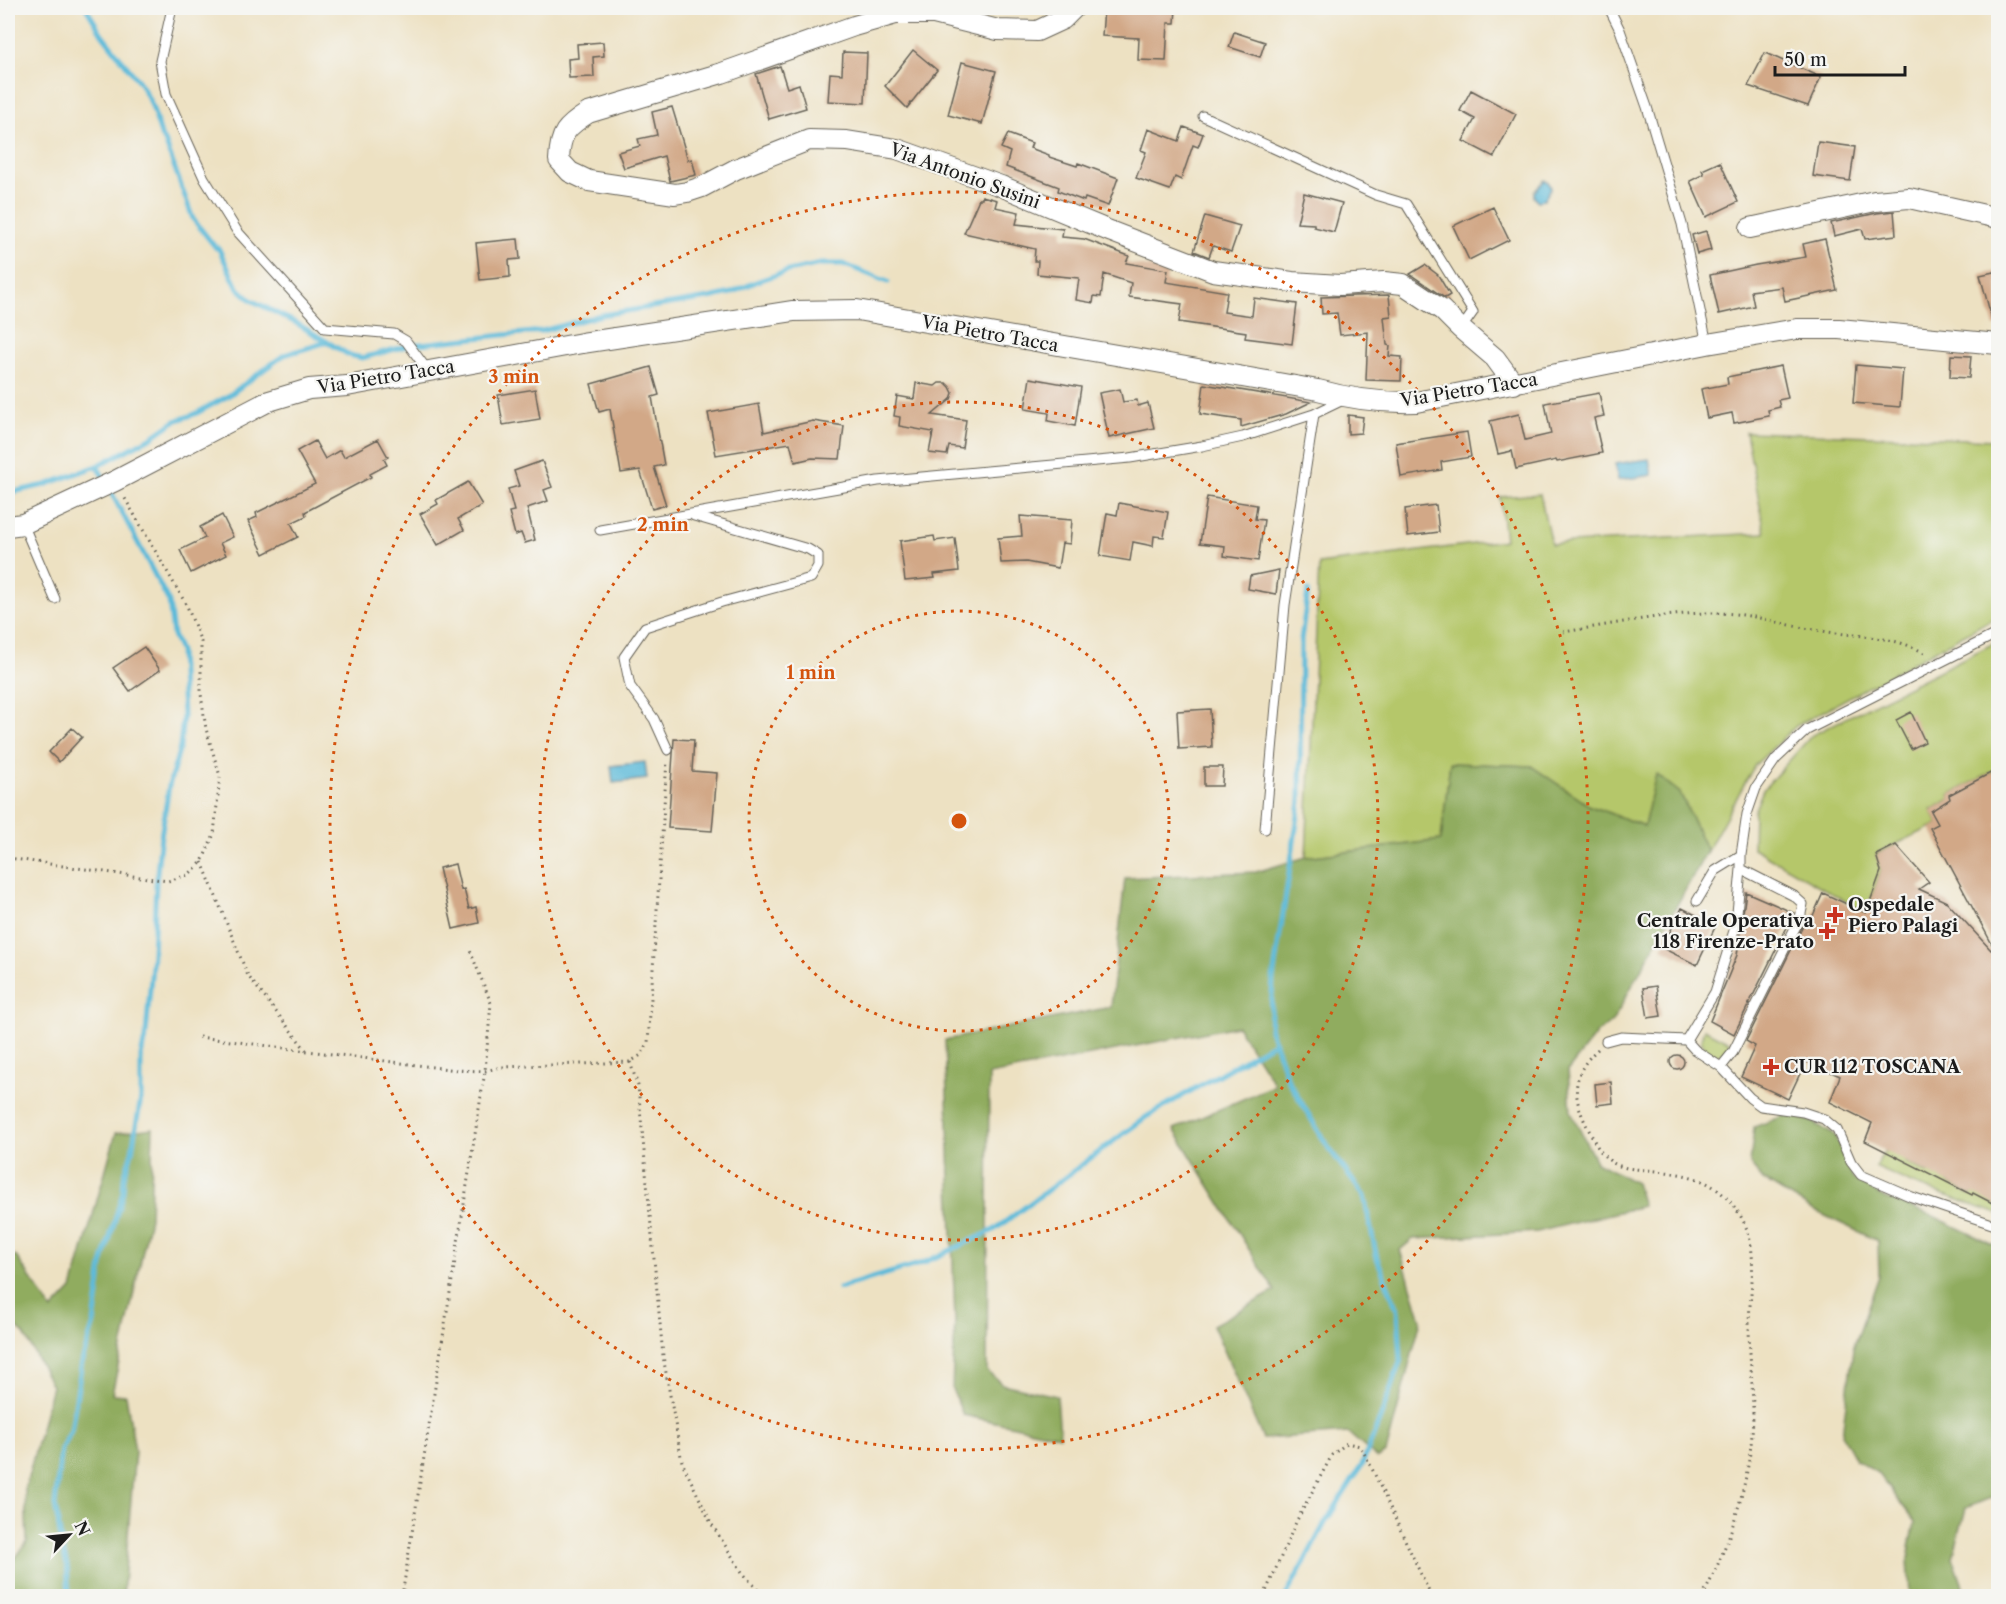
<svg xmlns="http://www.w3.org/2000/svg" width="2006" height="1604" font-family="'Libre Caslon Text',serif">
<style>
.green{fill:#b5c76b;stroke:#687244;stroke-width:1.5}
.forest{fill:#90ac5f;stroke:#56643e;stroke-width:1.5}
.water{fill:#5bbad9;stroke:#3c6b7a;stroke-width:1.5}
.lines{fill:none;stroke-linecap:round;stroke-linejoin:round}
.stream{stroke:#5bbad9;stroke-width:5}
.building{fill:#d2a887}
.lane-casing{stroke:#656156;stroke-width:11}
.street-casing{stroke:#656156;stroke-width:22}
.path{stroke:#656156;stroke-width:3;stroke-dasharray:1.5 4.5;stroke-linecap:butt}
.lane{stroke:#fff;stroke-width:9}
.street{stroke:#fff;stroke-width:20}
.ring{fill:none;stroke:#d4530e;stroke-width:3;stroke-dasharray:3 6}
.poi-dot{fill:#c8321e;stroke:#f6f6f2;stroke-width:2}
.labels{text-anchor:middle;dominant-baseline:central;stroke-width:4.5;stroke-linejoin:round;paint-order:stroke}
.street-label{font-size:18px;fill:#1c1c1c;stroke:#f6f6f2}
.poi-label{font-size:18px;font-weight:bold;fill:#1c1c1c;stroke:#f6f6f2;text-anchor:start}
.centre{fill:#d4530e;stroke:#f6f6f2;stroke-width:3}
.ring-label{font-size:18px;text-anchor:middle;font-weight:bold;fill:#d4530e;stroke:#f6f6f2;stroke-width:4.5;stroke-linejoin:round;paint-order:stroke}
</style>
<rect width="100%" height="100%" fill="#f6f6f2"/>
<filter id="ink" filterUnits="userSpaceOnUse"><feTurbulence type="fractalNoise" baseFrequency=".0167" numOctaves="2"/><feDisplacementMap in="SourceGraphic" scale="12" xChannelSelector="R" yChannelSelector="G"/><feConvolveMatrix kernelMatrix="1 2 1 2 8 2 1 2 1" color-interpolation-filters="sRGB"/></filter>
<filter id="wash" filterUnits="userSpaceOnUse"><feTurbulence type="fractalNoise" baseFrequency=".008" numOctaves="4" result="noise"/><feDisplacementMap in="SourceGraphic" scale="24" xChannelSelector="R" yChannelSelector="G"/><feGaussianBlur stdDeviation="1.35" result="paint"/><feColorMatrix in="noise" values="0 0 0 0 0 0 0 0 0 0 0 0 0 0 0 0 0 1.4 0 .05"/><feComposite in="paint" operator="in"/></filter>
<g filter="url(#wash)">
<rect width="100%" height="100%" fill="#ede1c2"/>
<path class="green" d="M 1746,432 L 1998,440 L 1998,616 L 1796,726 L 1755,765 L 1707,851 L 1680,793 L 1657,775 L 1644,826 L 1590,806 L 1531,766 L 1450,763 L 1441,840 L 1306,857 L 1319,564 L 1505,540 L 1500,497 L 1540,494 L 1551,544 L 1765,533 Z
M 1998,641 L 1998,769 L 1949,795 L 1950,799 L 1931,810 L 1938,824 L 1876,854 L 1881,871 L 1866,913 L 1753,848 L 1754,812 L 1763,790 L 1812,735 Z
M 1704,1029 L 1733,1044 C 1727,1056 1715,1058 1705,1050 L 1701,1040 Z
M 1894,1136 L 1915,1142 L 1906,1162 L 1927,1173 L 1936,1156 L 1956,1160 L 1948,1183 L 1971,1195 L 1980,1176 L 1989,1175 L 1998,1180 L 1990,1201 L 1998,1206 L 1998,1214 L 1916,1185 L 1875,1167 Z"/>
<path class="forest" d="M 1450,763 L 1531,766 L 1590,806 L 1644,826 L 1656,774 L 1680,793 L 1707,851 L 1612,1022 L 1598,1032 L 1568,1070 L 1571,1112 L 1596,1162 L 1636,1183 L 1643,1206 L 1537,1232 L 1413,1239 L 1400,1250 L 1421,1320 L 1386,1453 L 1377,1458 L 1348,1433 L 1263,1439 L 1213,1325 L 1275,1291 L 1174,1129 L 1275,1085 L 1237,1026 L 989,1075 L 987,1371 L 1002,1384 L 1057,1396 L 1060,1436 L 963,1415 L 952,1389 L 955,1321 L 945,1040 L 1111,1007 L 1125,878 L 1256,872 L 1306,857 L 1441,840 Z
M 1789,1114 L 1815,1123 L 1835,1136 L 1853,1179 L 1885,1198 L 1929,1214 L 1998,1247 L 1998,1497 L 1995,1496 L 1966,1508 L 1953,1557 L 1965,1592 L 1972,1596 L 1910,1596 L 1908,1558 L 1915,1522 L 1879,1474 L 1855,1459 L 1842,1435 L 1853,1349 L 1879,1276 L 1878,1241 L 1813,1210 L 1763,1180 L 1750,1164 L 1754,1127 Z
M 153,1128 L 150,1218 L 112,1394 L 126,1395 L 135,1451 L 123,1596 L 8,1596 L 8,1568 L 27,1542 L 25,1489 L 52,1386 L 24,1334 L 8,1320 L 8,1253 L 16,1256 L 52,1310 L 72,1289 L 116,1133 Z"/>
<path class="water" d="M 1545,180 L 1549,183 L 1551,188 L 1544,200 L 1538,201 L 1534,197 L 1534,192 Z
M 1649,459 L 1652,475 L 1618,480 L 1615,464 Z
M 645,762 L 647,779 L 613,783 L 611,766 Z"/>
<g class="lines">
<path class="stream" d="M 86,8 L 102,34 L 140,83 L 151,103 L 162,138 L 165,141 L 193,219 L 216,248 L 218,247 L 237,287 L 251,300 L 296,323 L 349,355 L 362,358 L 410,345 L 542,331 L 601,315 L 709,298 L 731,293 L 758,281 L 788,271 L 821,264 L 843,264 L 888,282
M 97,466 L 105,480
M 8,493 L 45,485 L 97,466 L 152,437 L 175,421 L 195,414 L 228,396 L 284,355 L 327,342
M 839,1288 L 923,1263 L 994,1230 L 1146,1117 L 1275,1042
M 69,1596 L 67,1565 L 63,1551 L 55,1505 L 61,1449 L 71,1431 L 82,1361 L 94,1323 L 102,1265 L 123,1192 L 124,1177 L 132,1152 L 135,1132 L 141,1098 L 141,1056 L 146,1034 L 153,954 L 156,883 L 160,843 L 169,786 L 180,747 L 183,716 L 180,651 L 173,635 L 169,602 L 109,488
M 1286,1596 L 1325,1523 L 1362,1465 L 1383,1411 L 1401,1359 L 1398,1312 L 1377,1258 L 1364,1196 L 1328,1147 L 1288,1080 L 1270,1030 L 1273,979 L 1300,802 L 1301,639 L 1308,591"/>
</g>
<g id="blocks">
<path class="building" d="M 1104,8 L 1176,8 L 1175,23 L 1168,23 L 1166,61 L 1138,60 L 1139,38 L 1102,36 Z
M 1234,32 L 1265,42 L 1260,57 L 1229,47 Z
M 603,42 L 604,56 L 593,57 L 594,77 L 569,78 L 568,59 L 578,58 L 577,44 Z
M 913,50 L 937,70 L 907,108 L 885,86 Z
M 843,52 L 867,53 L 865,103 L 828,101 L 830,73 L 842,74 Z
M 1765,53 L 1821,77 L 1808,106 L 1748,86 Z
M 962,62 L 996,71 L 982,124 L 948,115 Z
M 780,66 L 787,88 L 799,84 L 806,108 L 769,119 L 756,74 Z
M 1471,90 L 1516,114 L 1494,157 L 1463,141 L 1475,119 L 1460,111 Z
M 672,107 L 688,160 L 692,159 L 696,175 L 670,181 L 664,156 L 624,168 L 618,152 L 640,146 L 638,139 L 657,135 L 652,112 Z
M 1184,127 L 1203,134 L 1198,147 L 1193,145 L 1181,180 L 1175,177 L 1170,190 L 1136,178 L 1146,152 L 1141,150 L 1148,129 L 1179,141 Z
M 1008,134 L 1032,143 L 1030,148 L 1049,155 L 1049,157 L 1077,166 L 1078,163 L 1118,178 L 1108,206 L 1085,198 L 1084,201 L 1058,191 L 1059,187 L 1006,167 L 1010,152 L 1001,148 Z
M 1818,142 L 1855,147 L 1850,181 L 1813,176 Z
M 1720,162 L 1738,202 L 1706,217 L 1690,181 L 1704,174 L 1702,170 Z
M 1304,193 L 1342,203 L 1334,232 L 1314,227 L 1314,224 L 1297,223 Z
M 982,196 L 997,200 L 995,207 L 1019,212 L 1016,224 L 1063,229 L 1062,237 L 1084,239 L 1129,256 L 1126,263 L 1168,270 L 1166,282 L 1227,292 L 1224,312 L 1252,316 L 1254,298 L 1297,304 L 1292,344 L 1245,338 L 1246,332 L 1179,322 L 1182,304 L 1129,297 L 1131,283 L 1104,274 L 1101,297 L 1094,296 L 1093,303 L 1076,300 L 1079,278 L 1037,274 L 1038,261 L 1034,261 L 1035,249 L 964,233 L 979,199 L 982,199 Z
M 1493,207 L 1509,240 L 1469,260 L 1453,226 Z
M 1894,211 L 1896,235 L 1865,239 L 1862,229 L 1834,236 L 1831,223 L 1877,213 Z
M 1205,216 L 1240,226 L 1231,252 L 1213,246 L 1209,257 L 1194,251 Z
M 1706,231 L 1711,250 L 1697,254 L 1692,235 Z
M 518,239 L 520,259 L 509,260 L 510,277 L 480,280 L 476,243 Z
M 1825,239 L 1837,290 L 1785,301 L 1782,287 L 1751,291 L 1754,306 L 1719,314 L 1710,275 L 1756,265 L 1806,257 L 1803,244 Z
M 1425,265 L 1438,275 L 1450,295 L 1445,298 L 1410,274 Z
M 1998,271 L 1998,327 L 1994,327 L 1980,275 Z
M 1389,295 L 1391,316 L 1384,317 L 1387,345 L 1390,346 L 1389,356 L 1402,357 L 1401,381 L 1366,380 L 1368,332 L 1340,335 L 1337,313 L 1322,314 L 1321,297 Z
M 1951,355 L 1971,356 L 1969,378 L 1950,377 Z
M 1856,365 L 1903,369 L 1900,407 L 1853,403 Z
M 1781,366 L 1788,398 L 1778,400 L 1780,407 L 1768,410 L 1769,416 L 1734,423 L 1732,413 L 1707,418 L 1701,389 L 1728,384 L 1727,377 Z
M 651,367 L 659,395 L 652,397 L 664,465 L 654,467 L 666,505 L 652,509 L 640,470 L 621,473 L 610,409 L 599,412 L 591,384 Z
M 1030,378 L 1081,387 L 1075,426 L 1048,421 L 1049,413 L 1025,409 Z
M 916,383 L 935,386 L 939,383 L 946,383 L 950,387 L 953,393 L 951,399 L 932,415 L 966,420 L 962,448 L 949,446 L 947,455 L 929,453 L 933,432 L 899,426 L 900,417 L 894,416 L 897,396 L 914,399 Z
M 1204,384 L 1311,402 L 1286,414 L 1241,427 L 1241,420 L 1200,414 Z
M 535,389 L 540,419 L 503,425 L 498,395 Z
M 1120,389 L 1123,402 L 1137,400 L 1138,406 L 1148,403 L 1154,428 L 1109,438 L 1099,393 Z
M 1599,393 L 1604,416 L 1594,418 L 1602,453 L 1557,462 L 1556,460 L 1516,469 L 1512,451 L 1498,454 L 1490,421 L 1519,414 L 1525,440 L 1551,434 L 1545,403 Z
M 759,404 L 764,432 L 813,421 L 844,426 L 840,459 L 812,458 L 795,462 L 790,443 L 716,455 L 708,413 Z
M 1348,415 L 1363,417 L 1361,433 L 1348,434 Z
M 1467,432 L 1471,457 L 1441,462 L 1442,470 L 1401,477 L 1396,443 Z
M 378,439 L 388,457 L 384,459 L 387,465 L 370,474 L 371,477 L 305,512 L 306,516 L 291,523 L 298,537 L 264,554 L 248,521 L 257,517 L 256,513 L 315,484 L 297,451 L 315,441 L 325,459 L 340,450 L 344,457 Z
M 542,461 L 552,487 L 544,490 L 548,501 L 527,508 L 535,540 L 525,543 L 521,533 L 515,535 L 509,512 L 514,511 L 508,489 L 519,486 L 514,471 Z
M 468,482 L 482,505 L 458,519 L 464,530 L 438,545 L 420,514 L 438,504 L 436,500 Z
M 1207,497 L 1257,505 L 1255,519 L 1264,520 L 1258,561 L 1224,556 L 1225,546 L 1200,543 Z
M 1119,503 L 1168,512 L 1164,537 L 1154,536 L 1153,546 L 1133,542 L 1130,561 L 1100,556 L 1107,513 L 1117,515 Z
M 1436,505 L 1439,532 L 1408,536 L 1405,509 Z
M 222,515 L 233,537 L 220,543 L 226,555 L 191,573 L 180,550 L 205,538 L 200,527 Z
M 1020,516 L 1072,520 L 1070,544 L 1062,543 L 1058,568 L 1026,562 L 1001,563 L 998,538 L 1022,536 Z
M 934,536 L 935,541 L 955,538 L 959,571 L 934,574 L 935,578 L 905,581 L 900,541 Z
M 1279,570 L 1276,594 L 1248,589 L 1250,576 Z
M 144,647 L 160,670 L 130,691 L 113,668 Z
M 1210,709 L 1212,747 L 1179,749 L 1177,711 Z
M 1911,712 L 1925,742 L 1911,749 L 1896,720 Z
M 72,728 L 82,737 L 59,762 L 49,752 Z
M 674,739 L 694,740 L 692,771 L 717,773 L 712,831 L 668,828 Z
M 1204,767 L 1223,767 L 1222,786 L 1204,786 Z
M 1998,769 L 1998,1206 L 1973,1193 L 1972,1195 L 1865,1141 L 1872,1123 L 1830,1102 L 1840,1076 L 1806,1061 L 1788,1099 L 1741,1077 L 1755,1046 L 1746,1041 L 1807,918 L 1811,920 L 1823,893 L 1866,913 L 1881,871 L 1876,855 L 1896,845 L 1929,882 L 1919,889 L 1947,902 L 1991,950 L 1994,948 L 1930,828 L 1938,824 L 1931,811 L 1950,799 L 1949,795 Z
M 455,864 L 461,890 L 464,889 L 469,909 L 476,907 L 479,923 L 453,929 L 439,868 Z
M 1746,892 L 1794,913 L 1734,1034 L 1710,1021 L 1737,955 Z
M 1682,908 L 1716,925 L 1697,965 L 1662,948 Z
M 1656,986 L 1661,1016 L 1648,1018 L 1643,988 Z
M1670 1062a7 7 0 1 1 14 0a7 7 0 1 1-14 0Z
M 1611,1082 L 1613,1103 L 1597,1105 L 1595,1084 Z"/>
</g>
</g>
<g filter="url(#ink)">
<use href="#blocks" fill-opacity="0" stroke="#656156" stroke-width="1.5"/>
<g class="lines">
<defs>
<path id="lane" d="M 172,8 L 160,61 L 166,94 L 204,178 L 237,231 L 325,328 L 394,334 L 406,341 L 428,371
M 1609,8 L 1620,30 L 1647,107 L 1664,164 L 1682,224 L 1707,344
M 1203,116 L 1376,195 L 1406,204 L 1473,312 L 1461,329
M 23,524 L 55,599
M 600,530 L 878,481 L 1130,458 L 1202,446 L 1243,437 L 1314,414 L 1345,399
M 668,750 L 654,719 L 630,686 L 624,657 L 645,627 L 722,602 L 811,578 L 818,566 L 818,555 L 808,549 L 694,516
M 1265,829 L 1285,605 L 1314,414
M 1697,901 L 1715,871 L 1741,855
M 1686,1040 L 1695,1050 L 1721,1067 L 1750,1098 L 1761,1106 L 1803,1112 L 1824,1119 L 1837,1130 L 1851,1162 L 1861,1175 L 1912,1197 L 1998,1226
M 1606,1041 L 1621,1037 L 1686,1040 L 1715,992 L 1736,924 L 1741,869 L 1741,855 L 1747,814 L 1756,788 L 1776,759 L 1807,730 L 1998,633
M 1721,1067 L 1733,1052 L 1800,918 L 1803,904 L 1794,896 L 1741,869"/>
<path id="street" d="M 1074,8 L 1063,19 L 1037,31 L 998,30 L 934,14 L 896,14 L 854,26 L 722,73 L 588,113 C 566,127 560,133 559,160 L 570,172 L 589,181 L 675,194 L 687,192 L 702,187 L 736,169 L 809,140 L 847,141 L 897,149 L 1001,186 L 1112,232 L 1213,271 L 1292,282 L 1340,285 L 1384,282 L 1403,284 L 1442,310 L 1461,329 L 1495,358 L 1514,384
M 1750,228 L 1875,201 L 1909,198 L 1998,218
M 8,526 L 23,524 L 115,481 L 269,401 L 309,389 L 347,386 L 582,343 L 793,311 L 857,310 L 1318,390 C 1350,399 1382,403 1416,402 L 1707,344 L 1797,329 L 1839,329 L 1998,344"/>
</defs>
<use href="#lane" class="lane-casing"/>
<use href="#street" class="street-casing"/>
<path class="path" d="M 1563,632 C 1619,624 1678,609 1735,614 C 1762,617 1789,626 1816,630 C 1853,637 1893,634 1926,654
M 8,858 L 168,881 L 188,875 L 202,862 L 214,834 L 220,776 L 206,729 L 201,694 L 201,642 L 187,606 L 123,495
M 202,862 L 248,976 L 306,1050
M 199,1037 L 456,1070 L 485,1071 L 502,1067 L 630,1062 L 641,1055 L 648,1043 L 667,761
M 1598,1049 C 1568,1076 1573,1101 1591,1134 C 1595,1143 1600,1153 1609,1160 C 1620,1169 1634,1169 1647,1170 C 1687,1174 1714,1177 1738,1212 C 1761,1246 1750,1285 1749,1323 C 1749,1353 1753,1383 1753,1414 C 1752,1477 1731,1541 1703,1596
M 630,1062 L 638,1086 L 663,1356 L 682,1462 L 711,1523 L 742,1572 L 763,1596
M 402,1596 L 485,1071 L 491,1003 L 469,948
M 1264,1596 L 1297,1520 L 1332,1455 L 1347,1443 L 1360,1446 L 1369,1462 L 1431,1596"/>
<use href="#lane" class="lane"/>
<use href="#street" class="street"/>
</g>
</g>
<g class="ring">
<circle cx="959" cy="821" r="210"/>
<circle cx="959" cy="821" r="419"/>
<circle cx="959" cy="821" r="629"/>
</g>
<g class="poi-dot">
<path d="M1832 906h6v6h6v6h-6v6h-6v-6h-6v-6h6z"/>
<path d="M1824 922h6v6h6v6h-6v6h-6v-6h-6v-6h6z"/>
<path d="M1768 1058h6v6h6v6h-6v6h-6v-6h-6v-6h6z"/>
</g>
<g class="labels">
<g class="street-label">
<text transform="translate(965 176) rotate(20)">Via Antonio Susini</text>
<text transform="translate(990 334) rotate(10)">Via Pietro Tacca</text>
<text transform="translate(386 377) rotate(-9)">Via Pietro Tacca</text>
<text transform="translate(1469 390) rotate(-9)">Via Pietro Tacca</text>
</g>
<g class="poi-label">
<text x="1848" y="905">Ospedale<tspan x="1848" dy="21">Piero Palagi</tspan></text>
<text x="1814" y="921" text-anchor="end">Centrale Operativa<tspan x="1814" dy="21">118 Firenze-Prato</tspan></text>
<text x="1784" y="1067">CUR 112 TOSCANA</text>
</g>
</g>
<circle cx="959" cy="821" r="9" class="centre"/>
<g class="ring-label">
<text x="514" y="383">3 min</text>
<text x="663" y="531">2 min</text>
<text x="811" y="679">1 min</text>
</g>
<rect width="2006" height="1604" fill="none" stroke="#f6f6f2" stroke-width="30"/>
<g transform="translate(69 1535) rotate(64)" stroke="#f6f6f2" stroke-width="4.5" paint-order="stroke">
<path d="M0-4.5L10 22L0 15L-10 22Z" fill="#1c1c1c"/>
<text y="-9" font-size="16" font-weight="bold" text-anchor="middle" fill="#1c1c1c">N</text>
</g>
<path d="M1775 66v9h130v-9" fill="none" stroke="#1c1c1c" stroke-width="3"/>
<text x="1784" y="66" font-size="18" fill="#1c1c1c" stroke="#f6f6f2" stroke-width="4.5" paint-order="stroke">50 m</text>
</svg>
